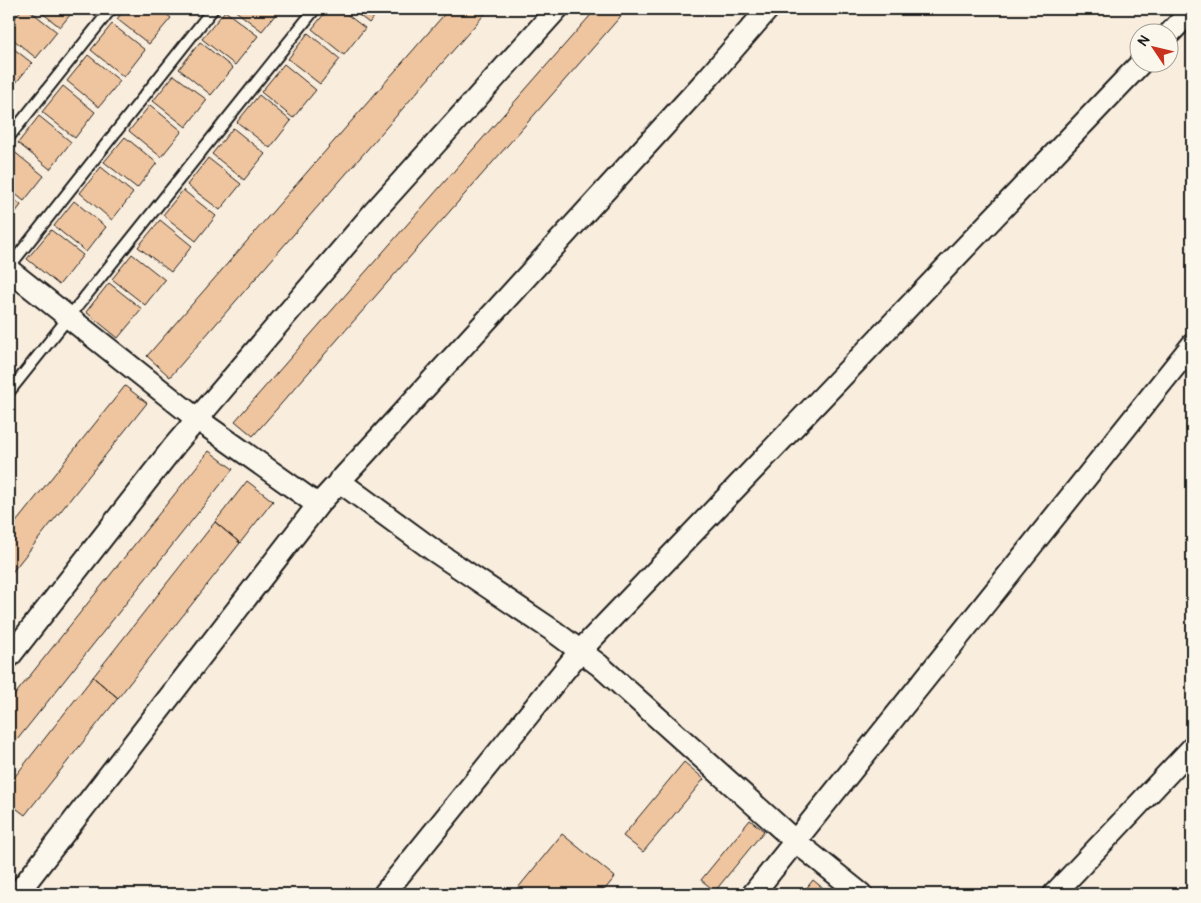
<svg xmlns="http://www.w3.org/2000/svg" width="1201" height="903" font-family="Pangolin,sans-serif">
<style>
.building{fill:#efc59f;stroke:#1c1c1c}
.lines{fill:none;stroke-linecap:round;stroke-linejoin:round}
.lane-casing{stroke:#1c1c1c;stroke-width:14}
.street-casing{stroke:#1c1c1c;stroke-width:25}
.lane{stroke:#fbf7ec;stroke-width:10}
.street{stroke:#fbf7ec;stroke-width:21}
</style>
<rect width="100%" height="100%" fill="#f9eddd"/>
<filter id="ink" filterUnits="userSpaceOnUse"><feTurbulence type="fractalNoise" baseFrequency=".02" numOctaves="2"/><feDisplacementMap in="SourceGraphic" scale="10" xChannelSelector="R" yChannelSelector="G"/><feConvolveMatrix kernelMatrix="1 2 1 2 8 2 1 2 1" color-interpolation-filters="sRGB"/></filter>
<g filter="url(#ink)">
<path class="building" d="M 22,9 L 28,9 L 57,32 L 36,58 L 9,36 L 9,26 Z
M 37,9 L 75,9 L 60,27 Z
M 125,9 L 160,9 L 171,18 L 149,44 L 117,19 Z
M 233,9 L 280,9 L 262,31 Z
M 328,9 L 340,9 L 365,28 L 344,55 L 312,29 Z
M 351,9 L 381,9 L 369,23 Z
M 449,9 L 489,9 L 170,377 L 147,356 Z
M 596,9 L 627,9 L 253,436 L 235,421 Z
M 225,11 L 258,36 L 235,65 L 202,39 Z
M 112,24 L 145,50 L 124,77 L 91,50 Z
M 308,33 L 340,59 L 320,84 L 288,59 Z
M 200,42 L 233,68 L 211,95 L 179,69 Z
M 9,45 L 32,63 L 11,89 L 9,87 Z
M 88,55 L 120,81 L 99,107 L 67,81 Z
M 284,64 L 316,90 L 293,118 L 261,92 Z
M 174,75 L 207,100 L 186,127 L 153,101 Z
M 63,86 L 95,112 L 75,138 L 42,112 Z
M 259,95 L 291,121 L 270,148 L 237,122 Z
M 150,105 L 182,131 L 161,157 L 129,131 Z
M 39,116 L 71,142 L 50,169 L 18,143 Z
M 233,128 L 265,154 L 244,180 L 212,154 Z
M 125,137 L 157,163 L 137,188 L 104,162 Z
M 12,150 L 44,176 L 24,201 L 9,189 L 9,154 Z
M 208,158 L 241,184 L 220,210 L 187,185 Z
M 101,167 L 133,193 L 112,220 L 80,193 Z
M 183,190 L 216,216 L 196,241 L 163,215 Z
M 9,195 L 21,205 L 9,221 Z
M 74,201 L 106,227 L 86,252 L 54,226 Z
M 160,220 L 192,246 L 171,272 L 138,247 Z
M 51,230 L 83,255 L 59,285 L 27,259 Z
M 132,254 L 165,280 L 145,305 L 112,279 Z
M 109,283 L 142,309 L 118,338 L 86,312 Z
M 125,386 L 147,403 L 9,576 L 9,531 Z
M 209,451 L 233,469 L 9,750 L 9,702 Z
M 247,481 L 273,501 L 240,543 L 215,522 Z
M 215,522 L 240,543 L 118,698 L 93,677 Z
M 93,677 L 118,698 L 25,815 L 9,803 L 9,784 Z
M 684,762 L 704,779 L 643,852 L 623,836 Z
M 750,820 L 764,831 L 715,891 L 701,880 Z
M 562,834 L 615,877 L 601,894 L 513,894 Z
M 813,880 L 830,894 L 802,894 Z"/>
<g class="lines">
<defs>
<path id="lane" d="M 9,10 L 10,9
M 9,137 L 111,9
M 9,267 L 213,9
M 9,392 L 315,9"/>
<path id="street" d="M 1168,35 L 1192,10
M 9,270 L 197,419 L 318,505
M 339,481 L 433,550 L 552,630 L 599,665 L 795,841 L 861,894
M 9,657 L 175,445 L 373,213 L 557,9
M 17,894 L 318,505 L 708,78 L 768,9
M 384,894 L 580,651 L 1142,62
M 753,894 L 1192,345
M 1054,894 L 1192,748"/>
</defs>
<use href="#lane" class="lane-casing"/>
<use href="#street" class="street-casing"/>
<use href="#lane" class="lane"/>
<use href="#street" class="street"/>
</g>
</g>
<rect width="1201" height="903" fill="none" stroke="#fbf7ec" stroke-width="30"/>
<rect x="15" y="15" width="1171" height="873" fill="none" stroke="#1c1c1c" stroke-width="2" filter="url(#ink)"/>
<g transform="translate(1154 48) rotate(305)"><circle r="24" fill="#fbf7ec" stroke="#a29f99"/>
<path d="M0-4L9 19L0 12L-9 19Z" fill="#c8321e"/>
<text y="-8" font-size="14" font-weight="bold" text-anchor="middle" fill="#1c1c1c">N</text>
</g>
</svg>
